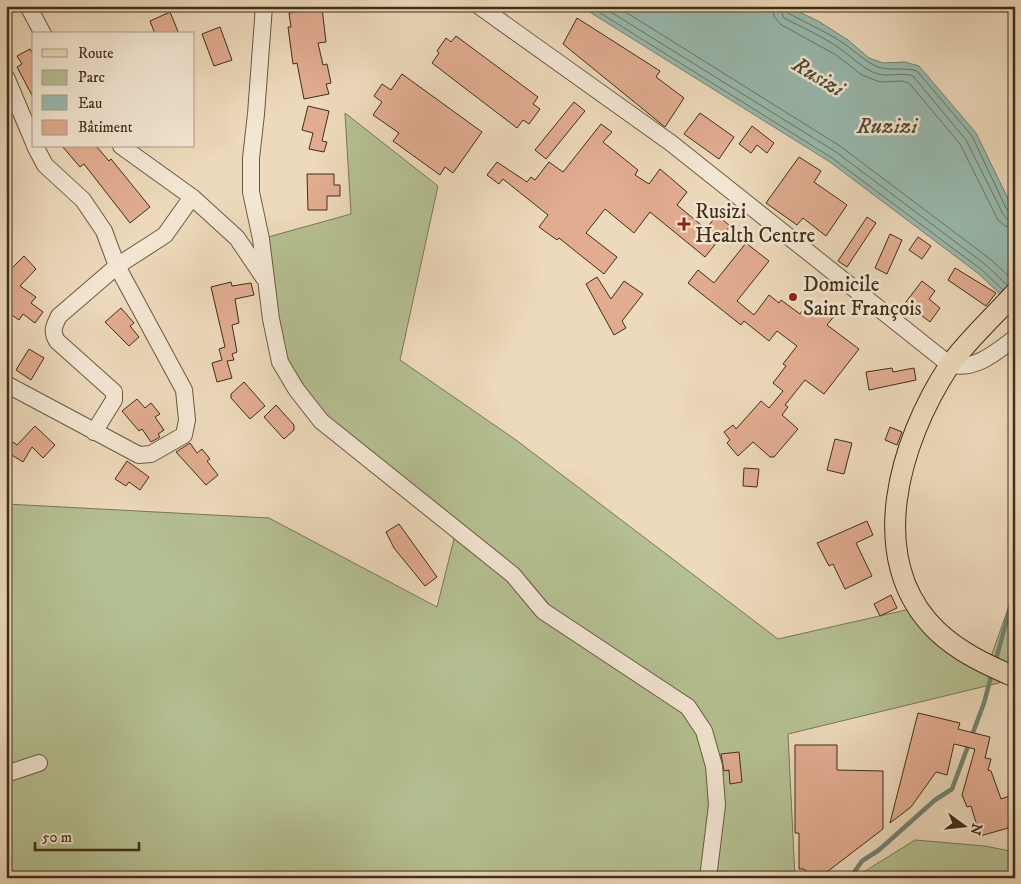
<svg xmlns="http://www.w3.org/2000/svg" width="1021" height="884" font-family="'IM FELL DW Pica',serif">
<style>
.green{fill:#b5c092;stroke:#7a7754}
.water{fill:#99baaf;stroke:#758272}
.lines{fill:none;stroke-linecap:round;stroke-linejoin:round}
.shore{stroke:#6c7463;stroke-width:1}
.stream{stroke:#758272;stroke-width:4.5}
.building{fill:#e2ac91;stroke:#3f2e17}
.minor-casing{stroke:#6a5940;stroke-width:18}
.major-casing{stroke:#3f2e17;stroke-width:22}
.minor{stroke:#f3e6d3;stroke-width:16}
.major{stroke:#edd9bb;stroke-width:20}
.poi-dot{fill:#8f2418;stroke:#f3e6d3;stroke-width:2}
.labels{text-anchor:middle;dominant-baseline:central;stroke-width:5;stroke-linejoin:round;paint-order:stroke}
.poi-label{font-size:21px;fill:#3f2e17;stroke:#f3e6d3;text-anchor:start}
.water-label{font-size:22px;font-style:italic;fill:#514a35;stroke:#f3e6d3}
</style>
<rect width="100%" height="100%" fill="#edd9bb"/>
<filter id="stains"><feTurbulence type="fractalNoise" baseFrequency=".004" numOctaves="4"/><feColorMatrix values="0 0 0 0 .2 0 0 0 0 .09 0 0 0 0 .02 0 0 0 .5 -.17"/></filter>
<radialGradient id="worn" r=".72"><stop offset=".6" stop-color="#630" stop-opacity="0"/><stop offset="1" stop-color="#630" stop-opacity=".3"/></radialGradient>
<path class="green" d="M 345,113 L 438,186 L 400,360 L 516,440 L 778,639 L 919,607 L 988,665 L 1015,589 L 1015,679 L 788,734 L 795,878 L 7,878 L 6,504 L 269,518 L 437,607 L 456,531 L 344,442 L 280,362 L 261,239 L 351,214 Z
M 915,840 L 985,846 L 1015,852 L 1015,878 L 854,878 Z"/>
<path class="water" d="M 580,6 L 787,6 L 818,21 L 848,40 L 869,58 L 883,63 L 905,62 L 919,66 L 976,133 L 1015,213 L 1015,304 L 1004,298 L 979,274 L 830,162 Z"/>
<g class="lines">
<path class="shore" d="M 589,6 L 832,158 L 982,270 L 1003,290
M 601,6 L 836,152 L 986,265 L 1007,285
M 616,6 L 840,146 L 990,259 L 1015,282
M 772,6 L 774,16 L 780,24 L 836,55 L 862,75 L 880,82 L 902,81 L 909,83 L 960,144 L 998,220 L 1005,226 L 1015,228
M 779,6 L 784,18 C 803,28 822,36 839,48 C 853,57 862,69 878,74 C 890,77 902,72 913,76 L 966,140 L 1003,214 L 1007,219 L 1015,220
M 786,6 L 788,13 C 806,23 825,31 843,43 C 855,51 864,61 878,67 C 890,71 904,67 917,71 L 972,136 L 1006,208 L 1010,213 L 1015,214"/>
<path class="stream" d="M 995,663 L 1015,590
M 850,878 L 862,861 L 879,850 L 935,800 L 952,789 L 984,703 L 992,673"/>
</g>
<path class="building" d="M 322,8 L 326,42 L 318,43 L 323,65 L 327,64 L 331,83 L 326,84 L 329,94 L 304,99 L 297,63 L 293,64 L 288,27 L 291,27 L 289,13 Z
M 170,12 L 179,34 L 155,34 L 150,21 Z
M 577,18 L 660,71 L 656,77 L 684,98 L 665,127 L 563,44 Z
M 220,27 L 232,60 L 214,66 L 202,34 Z
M 456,36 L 538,97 L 533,104 L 540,109 L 529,124 L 523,120 L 517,128 L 432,63 L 439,53 L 437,51 L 446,38 L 451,42 Z
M 30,49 L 34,55 L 34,99 L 17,67 L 22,64 L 17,56 Z
M 402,74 L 482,132 L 453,173 L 445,167 L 440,175 L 393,141 L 399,133 L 373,115 L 382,102 L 374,96 L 382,84 L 391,90 Z
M 574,102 L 585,111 L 546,159 L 535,150 Z
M 308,106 L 329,111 L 322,141 L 327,142 L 324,152 L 309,149 L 313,133 L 302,130 Z
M 700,113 L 734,137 L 719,159 L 684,134 Z
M 601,124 L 612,132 L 603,142 L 638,170 L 635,175 L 649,184 L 660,169 L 687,192 L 677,205 L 706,229 L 717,215 L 730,226 L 705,257 L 650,212 L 634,233 L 605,209 L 586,233 L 617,257 L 604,274 L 559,238 L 557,240 L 539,227 L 548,215 L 503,179 L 499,184 L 487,175 L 497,162 L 527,182 L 531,177 L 535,180 L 549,162 L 563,172 Z
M 752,126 L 774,143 L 767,153 L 757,145 L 751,153 L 739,144 Z
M 62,146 L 96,146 L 109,161 L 111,159 L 150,207 L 130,223 L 84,164 L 80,167 Z
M 799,157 L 821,171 L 814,182 L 847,205 L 826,236 L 803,218 L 797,225 L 766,203 Z
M 307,174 L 334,174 L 334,185 L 340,185 L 340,196 L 327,196 L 327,210 L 308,210 Z
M 867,217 L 876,223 L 847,267 L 838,261 Z
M 890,234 L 902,240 L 887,274 L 875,268 Z
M 918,237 L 931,246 L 922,259 L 909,250 Z
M 746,243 L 769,261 L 737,301 L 754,315 L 769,295 L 779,303 L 781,300 L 800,314 L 809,302 L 821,311 L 824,307 L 835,315 L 827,325 L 859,349 L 824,394 L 805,380 L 785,405 L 788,407 L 782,415 L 798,429 L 774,457 L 770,457 L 753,442 L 738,456 L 727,443 L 730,440 L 724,432 L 733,425 L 736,429 L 761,401 L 769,408 L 783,391 L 773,383 L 786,366 L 783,364 L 797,346 L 777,331 L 769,341 L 744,321 L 741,325 L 688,283 L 698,270 L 714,283 Z
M 24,256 L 36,269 L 20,286 L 36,297 L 31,303 L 43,312 L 35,323 L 23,314 L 19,320 L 6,311 L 6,274 Z
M 955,268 L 996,293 L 986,306 L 948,280 Z
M 597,277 L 611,299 L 624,281 L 643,294 L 622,321 L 626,328 L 614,335 L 586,284 Z
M 922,281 L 935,291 L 929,299 L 940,308 L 930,322 L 905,303 Z
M 231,282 L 232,286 L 251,283 L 254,295 L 235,299 L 239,323 L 232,325 L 237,352 L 232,354 L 234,360 L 227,361 L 232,378 L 217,382 L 212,363 L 222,360 L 219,349 L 225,347 L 211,287 Z
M 121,308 L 134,323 L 130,326 L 139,337 L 129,346 L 105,322 Z
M 29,349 L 44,358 L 31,380 L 16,370 Z
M 892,368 L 893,372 L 914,368 L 916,380 L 869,390 L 866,372 Z
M 244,382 L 265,406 L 250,419 L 231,398 L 231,394 Z
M 137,399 L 145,408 L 151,403 L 160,414 L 155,417 L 164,430 L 158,434 L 160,437 L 151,442 L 142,429 L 139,431 L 122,411 Z
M 276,405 L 294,425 L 294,430 L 284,439 L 264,417 Z
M 35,426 L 55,445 L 43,458 L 32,447 L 23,462 L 7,452 L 13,442 L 17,445 Z
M 890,427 L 902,432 L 897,445 L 885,440 Z
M 835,439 L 852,443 L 844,474 L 827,470 Z
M 190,443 L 197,453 L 202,449 L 210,459 L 207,461 L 218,475 L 206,485 L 176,452 Z
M 127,461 L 149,477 L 140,490 L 129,482 L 126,486 L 115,479 Z
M 744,468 L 759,469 L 757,487 L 743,486 Z
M 867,521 L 873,535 L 856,543 L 872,576 L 845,589 L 833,564 L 829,566 L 817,543 Z
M 399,524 L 437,577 L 425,586 L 394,548 L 386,532 Z
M 891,595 L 897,608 L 880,616 L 874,604 Z
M 918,713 L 960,723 L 958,729 L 990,737 L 985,758 L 991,759 L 988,770 L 991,771 L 1001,799 L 1015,794 L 1015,826 L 980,836 L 971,806 L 967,807 L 962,795 L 975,749 L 954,744 L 947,775 L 936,772 L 911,807 L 890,823 Z
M 795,745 L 837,745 L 837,770 L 883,771 L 883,829 L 819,878 L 811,878 L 804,869 L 799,869 L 799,833 L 795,833 Z
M 739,752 L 742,782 L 730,784 L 729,770 L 724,771 L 721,754 Z"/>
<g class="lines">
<defs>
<path id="minor" d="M 28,6 L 43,34
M 264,6 L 256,114 L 251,158 L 251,192 L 261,239 L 271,319 L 280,362 L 296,389 L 321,421 L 513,575 L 543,611 L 688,707 L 704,731 L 714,766 L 717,805 L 708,878
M 479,6 L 671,143 L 950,365 C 976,370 995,353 1015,338
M 6,77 L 34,143
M 121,146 L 192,197 L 237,238 L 264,278
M 6,384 L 139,455 L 151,454 L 184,435 L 187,420 L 184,390 L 117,266 L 104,231 L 83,200 L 45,165 L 35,146
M 94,432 L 114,400 L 114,392 L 57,341 C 51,331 54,326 59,316 L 117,266 L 165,235 L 192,197
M 6,774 L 39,763"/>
<path id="major" d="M 1015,293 C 995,315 965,343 949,366 C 900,441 863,559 937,631 C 959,652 987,665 1015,677"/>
</defs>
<use href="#minor" class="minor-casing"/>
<use href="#major" class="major-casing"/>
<use href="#minor" class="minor"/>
<use href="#major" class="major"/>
</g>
<g class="poi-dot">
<path d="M681.5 216.5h5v5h5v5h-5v5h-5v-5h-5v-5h5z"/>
<circle cx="793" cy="297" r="5"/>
</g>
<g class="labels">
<g class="poi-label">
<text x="695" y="212">Rusizi<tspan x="695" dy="24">Health Centre</tspan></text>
<text x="803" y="285">Domicile<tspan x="803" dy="24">Saint François</tspan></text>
</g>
<g class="water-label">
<text transform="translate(818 77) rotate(31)">Rusizi</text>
<text x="887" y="126">Ruzizi</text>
</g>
</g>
<rect width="1021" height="884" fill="none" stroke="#edd9bb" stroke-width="25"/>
<rect x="8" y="8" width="1006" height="869" fill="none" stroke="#3f2e17" stroke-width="2.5"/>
<rect x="12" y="12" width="996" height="859" fill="none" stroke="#3f2e17"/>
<rect x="32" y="32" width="162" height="115" fill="#f3e6d3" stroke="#ab9c88"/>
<rect x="42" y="49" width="25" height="8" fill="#edd9bb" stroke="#ab9c88"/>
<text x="78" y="58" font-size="15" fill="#3f2e17">Route</text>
<rect x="42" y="70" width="25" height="15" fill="#b5c092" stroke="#ab9c88"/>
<text x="78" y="82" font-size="15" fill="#3f2e17">Parc</text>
<rect x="42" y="95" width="25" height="15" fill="#99baaf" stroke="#ab9c88"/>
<text x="78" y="108" font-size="15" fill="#3f2e17">Eau</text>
<rect x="42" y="120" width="25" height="15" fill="#e2ac91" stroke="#ab9c88"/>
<text x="78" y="132" font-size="15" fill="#3f2e17">Bâtiment</text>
<g transform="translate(964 826) rotate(105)" stroke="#f3e6d3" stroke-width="4" paint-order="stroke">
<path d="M0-4L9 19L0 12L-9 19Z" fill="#3f2e17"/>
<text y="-8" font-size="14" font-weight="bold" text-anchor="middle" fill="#3f2e17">N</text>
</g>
<path d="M35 842v8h104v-8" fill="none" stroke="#3f2e17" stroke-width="2.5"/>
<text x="42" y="842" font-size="15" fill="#3f2e17" stroke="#f3e6d3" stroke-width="4" paint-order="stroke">50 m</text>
<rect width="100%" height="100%" filter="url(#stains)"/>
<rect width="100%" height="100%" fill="url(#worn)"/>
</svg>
